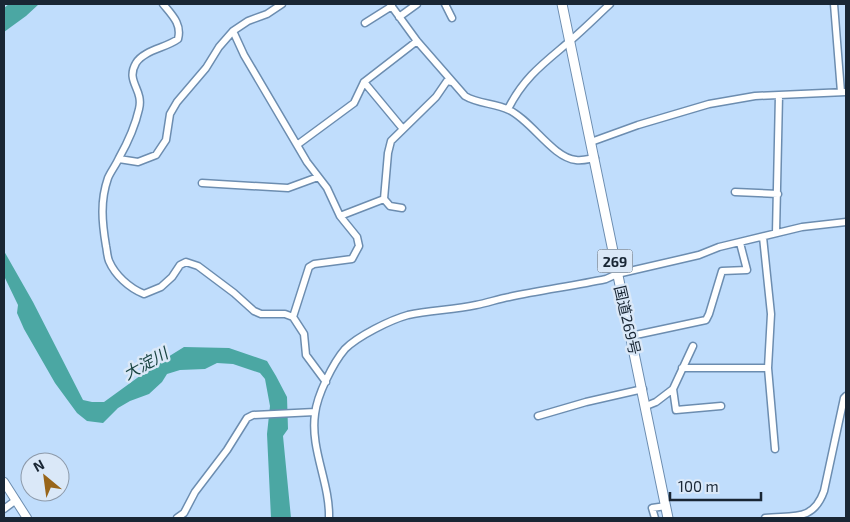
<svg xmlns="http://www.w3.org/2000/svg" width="850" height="522" font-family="'Exo 2','Noto Sans JP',sans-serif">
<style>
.water{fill:#4ba7a3}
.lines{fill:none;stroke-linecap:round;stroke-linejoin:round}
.minor-casing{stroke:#6c8db0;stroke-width:9}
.major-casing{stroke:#6c8db0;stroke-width:10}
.highway-casing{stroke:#6c8db0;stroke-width:11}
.minor{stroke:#fff;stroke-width:6}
.major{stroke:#fff;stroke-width:8}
.highway{stroke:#fff;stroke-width:9}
.labels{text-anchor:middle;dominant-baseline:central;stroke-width:5;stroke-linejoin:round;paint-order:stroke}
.shield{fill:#dae8f8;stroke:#53606f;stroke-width:1}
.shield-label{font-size:14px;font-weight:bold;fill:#192634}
.street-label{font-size:15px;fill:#192634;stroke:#dae8f8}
.water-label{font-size:16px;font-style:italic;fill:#1b4543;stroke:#dae8f8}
</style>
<rect width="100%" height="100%" fill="#c0ddfc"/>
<path class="water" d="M 9,4 L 39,4 L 26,16 L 4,32 L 4,8 Z
M 4,251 L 33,302 L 83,400 L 92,402 L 104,402 L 155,365 L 184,347 L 229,348 L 267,361 L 276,376 L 287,397 L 288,429 L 283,436 L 291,518 L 271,518 L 267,434 L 270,406 L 265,379 L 260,373 L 233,364 L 217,363 L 205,369 L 180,370 L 167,374 L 162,382 L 149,394 L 130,401 L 118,408 L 103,423 L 87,421 L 77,413 L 55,383 L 24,329 L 17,313 L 18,305 L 4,276 Z"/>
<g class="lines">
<defs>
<path id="minor" d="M 163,4 C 172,15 182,24 178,39 C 166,48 144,50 136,63 C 125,82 144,89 139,109 C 135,127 128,142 119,158 C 116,165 111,171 108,178 C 100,201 102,222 106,246 C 107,250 107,256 109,261 C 115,275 129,288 144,294 L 161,287 L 172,277 L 180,265 L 186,262 L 198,266 L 234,293 L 254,311 L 261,314 L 285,314 L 293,317 L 304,334 L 306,355 L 326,382
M 390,4 L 417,41 L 465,96 C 478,104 495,103 509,110 C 531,120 553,158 576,160 C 582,161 589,159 595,158
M 445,4 L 452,18
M 834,4 L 841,92
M 399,17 L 417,4
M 365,23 L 392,6
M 233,31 L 244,55 L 307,162 L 327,188 L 340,216 L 357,237 L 359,246 L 352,259 L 314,264 L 309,267 L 293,317
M 364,82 L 403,129
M 508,109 C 524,77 544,63 570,41 C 584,29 597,16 610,4
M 591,142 L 638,125 L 709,104 L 755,96 L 846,92
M 297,145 L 354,103 L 364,82 L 417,41
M 119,159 L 138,162 L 156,155 L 166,140 L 170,114 L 177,102 L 206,68 L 219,47 L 233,31 L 248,21 L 267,14 L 282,4
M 202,183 L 288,188 L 318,177
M 735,192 L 778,194
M 402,208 L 390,206 L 384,199 L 388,153 L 391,141 L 436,97 L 447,81 L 452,82
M 340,216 L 384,199
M 776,233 L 779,95
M 763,237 L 771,314 L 768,368 L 775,449
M 631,336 L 706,320 L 709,314 L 722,271 L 747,270 L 740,243
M 682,368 L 768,368
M 673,389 L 676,410 L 721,406
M 646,406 L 656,402 L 673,389 L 693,346
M 538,416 L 586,402 L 643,389
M 4,509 L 16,500
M 177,518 L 184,513 L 195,492 L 227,450 L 247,418 L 253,415 L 315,412
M 329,518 C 330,483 310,449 315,414 C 317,395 333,363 345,349 C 358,336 390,320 408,315 C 430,310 453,310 476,305 C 487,303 498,299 509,297 C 541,290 573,286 606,279 L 617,274 L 699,255 L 719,247 L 802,227 L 846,222
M 655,518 L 652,508 L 666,506
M 765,518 C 793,515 813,522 824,491 L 844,398 L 846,396"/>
<path id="major" d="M 4,482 L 27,518"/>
<path id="highway" d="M 562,4 L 668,518"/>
</defs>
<use href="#minor" class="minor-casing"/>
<use href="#major" class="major-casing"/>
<use href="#highway" class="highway-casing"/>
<use href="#minor" class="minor"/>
<use href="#major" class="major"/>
<use href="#highway" class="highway"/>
</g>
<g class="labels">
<rect class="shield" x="597.5" y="249.5" width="35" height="23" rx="4"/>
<g class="shield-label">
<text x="615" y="261">269</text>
</g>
<g class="street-label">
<text transform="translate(628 320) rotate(77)">国道269号</text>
</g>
<g class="water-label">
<text transform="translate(145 363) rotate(-29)">大淀川</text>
</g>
</g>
<rect width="850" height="522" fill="none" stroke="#192634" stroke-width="10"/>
<g transform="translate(45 477) rotate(331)"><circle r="24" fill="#dae8f8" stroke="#8d9aaa"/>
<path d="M0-4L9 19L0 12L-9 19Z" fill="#98651a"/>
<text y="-8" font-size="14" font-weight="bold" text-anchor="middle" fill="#192634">N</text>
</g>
<path d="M670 492v8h91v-8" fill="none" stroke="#192634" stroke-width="2.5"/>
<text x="678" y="492" font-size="15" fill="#192634" stroke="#dae8f8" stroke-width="4" paint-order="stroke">100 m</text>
</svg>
